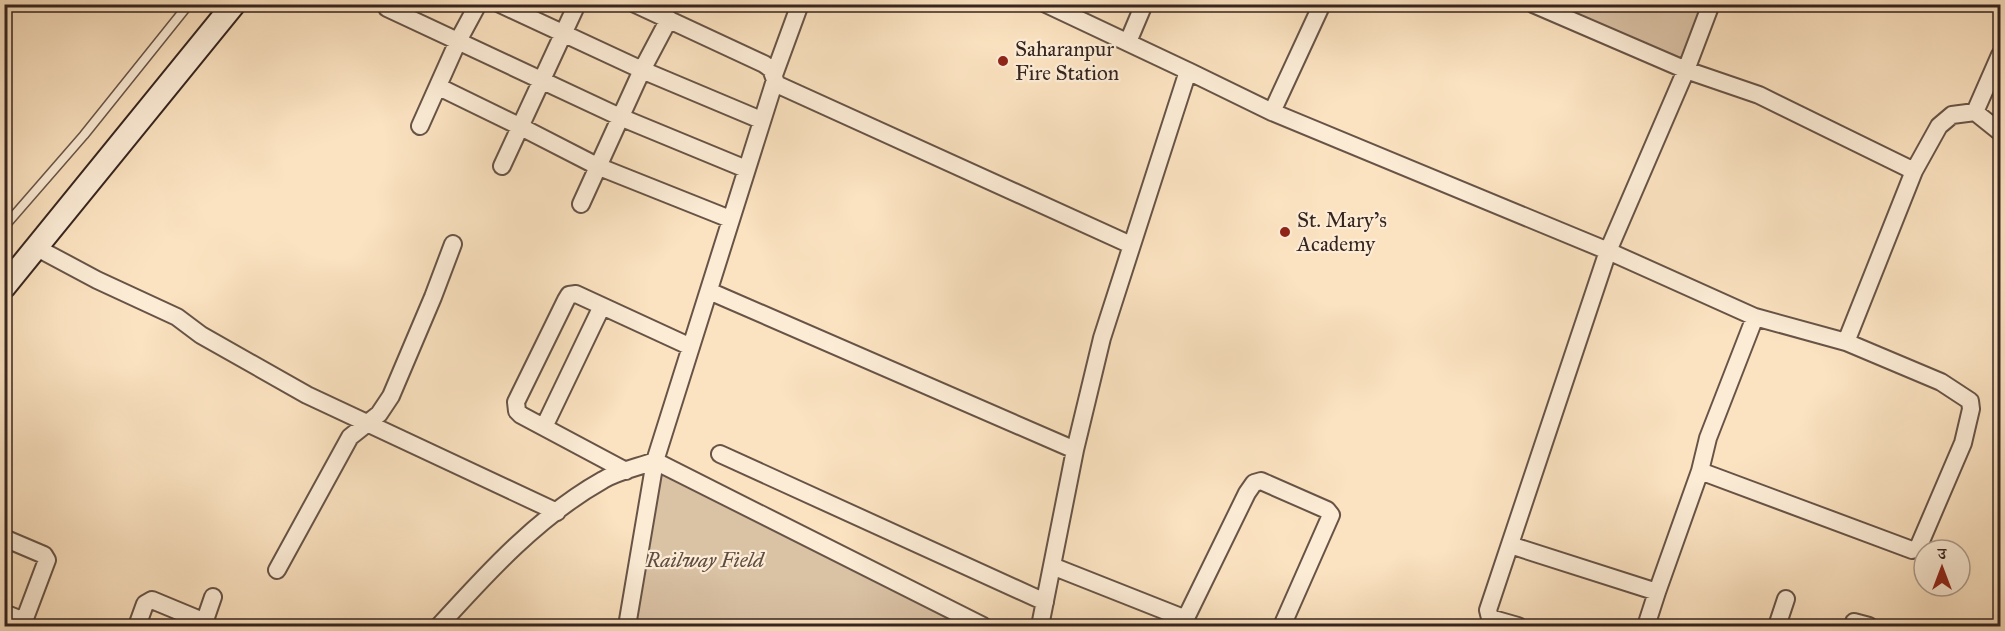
<svg xmlns="http://www.w3.org/2000/svg" width="2005" height="631" font-family="'IM FELL Great Primer','Noto Serif Devanagari',serif">
<style>
.green{fill:#dac2a5;stroke:#887462;stroke-width:1.5}
.lines{fill:none;stroke-linecap:round;stroke-linejoin:round}
.lane-casing{stroke:#675447;stroke-width:11}
.street-casing{stroke:#675447;stroke-width:20}
.secondary-casing{stroke:#36251f;stroke-width:26}
.lane{stroke:#fcecd6;stroke-width:8}
.street{stroke:#fcecd6;stroke-width:16}
.secondary{stroke:#fcecd6;stroke-width:22}
.poi-dot{fill:#8f2418;stroke:#fcecd6;stroke-width:2}
.labels{text-anchor:middle;dominant-baseline:central;stroke-width:4.5;stroke-linejoin:round;paint-order:stroke}
.poi-label{font-size:21px;fill:#36251f;stroke:#fcecd6;text-anchor:start}
.park-label{font-size:21px;font-style:italic;fill:#5f4c40;stroke:#fcecd6}
</style>
<rect width="100%" height="100%" fill="#fbe2c0"/>
<filter id="stains"><feTurbulence type="fractalNoise" baseFrequency=".00333" numOctaves="4"/><feColorMatrix values="0 0 0 0 .2 0 0 0 0 .09 0 0 0 0 .02 0 0 0 .5 -.17"/></filter>
<radialGradient id="worn" r=".72"><stop offset=".6" stop-color="#630" stop-opacity="0"/><stop offset="1" stop-color="#630" stop-opacity=".3"/></radialGradient>
<path class="green" d="M 1526,5 L 1715,5 L 1689,80 Z
M 655,461 L 983,626 L 627,626 Z"/>
<g class="lines">
<defs>
<path id="lane" d="M 4,227 L 84,135 L 189,4"/>
<path id="street" d="M 500,4 L 642,70 L 761,120
M 1533,4 L 1686,70 L 1759,95 L 1914,171
M 387,8 L 620,117 L 746,169
M 1128,42 L 1144,4
M 1188,71 L 1272,112 L 1608,251 L 1755,317 L 1846,342 L 1914,171 L 1939,126 L 1952,115 L 1975,112 L 2000,132
M 774,75 L 800,4
M 774,83 L 1131,245
M 439,87 L 521,127 L 597,166 L 730,219
M 1272,112 L 1322,4
M 1975,112 L 2000,55
M 420,126 L 458,41 L 478,4
M 502,166 L 577,4
M 581,204 L 642,70 L 669,19
M 37,248 L 97,280 L 177,317 L 201,335 L 307,395 L 557,512
M 709,291 L 1075,450
M 544,427 L 602,306
M 720,454 L 1045,602
M 626,471 L 521,415 L 517,411 L 516,402 L 566,300 L 569,295 L 576,294 L 691,347
M 1700,471 L 1912,550 L 1918,548 L 1963,443 L 1971,409 L 1970,401 L 1941,382 L 1846,342
M 4,538 L 44,555 L 47,560 L 24,621
M 1510,545 L 1657,592 L 1646,626
M 1052,566 L 1186,619
M 277,570 L 350,437 L 379,414 L 391,396 L 433,297 L 453,244
M 1657,592 L 1700,471 L 1708,438 L 1755,317
M 4,613 L 24,621 L 22,626
M 1854,622 L 1869,626
M 137,626 L 145,604 L 152,600 L 205,622
M 203,626 L 213,597
M 439,626 C 488,572 539,516 603,480 C 618,471 639,467 655,461 L 983,626
M 627,626 L 655,461 L 775,80 L 771,69 L 764,64 L 635,4
M 1040,626 L 1075,450 L 1102,338 L 1188,71 L 1046,4
M 1182,626 L 1247,493 L 1254,483 L 1261,481 L 1327,510 L 1331,515 L 1282,626
M 1518,626 L 1490,618 L 1488,610 L 1608,251 L 1686,70 L 1711,4
M 1777,626 L 1786,599"/>
<path id="secondary" d="M 4,287 L 234,4"/>
</defs>
<use href="#lane" class="lane-casing"/>
<use href="#street" class="street-casing"/>
<use href="#secondary" class="secondary-casing"/>
<use href="#lane" class="lane"/>
<use href="#street" class="street"/>
<use href="#secondary" class="secondary"/>
</g>
<g class="poi-dot">
<circle cx="1003" cy="61" r="6"/>
<circle cx="1285" cy="232" r="6"/>
</g>
<g class="labels">
<g class="poi-label">
<text x="1015" y="49">Saharanpur<tspan x="1015" dy="24">Fire Station</tspan></text>
<text x="1297" y="220">St. Mary's<tspan x="1297" dy="24">Academy</tspan></text>
</g>
<g class="park-label">
<text x="705" y="560">Railway Field</text>
</g>
</g>
<rect width="2005" height="631" fill="none" stroke="#fbe2c0" stroke-width="24"/>
<rect x="6" y="6" width="1993" height="619" fill="none" stroke="#36251f" stroke-width="3"/>
<rect x="12" y="12" width="1981" height="607" fill="none" stroke="#36251f" stroke-width="1.5"/>
<g transform="translate(1942 568)"><circle r="28" fill="#fcecd6" stroke="#ad9c8d" stroke-width="1.5"/>
<path d="M0-4.5L10 22L0 15L-10 22Z" fill="#8f2418"/>
<text y="-9" font-size="16" font-weight="bold" text-anchor="middle" fill="#36251f">उ</text>
</g>
<rect width="100%" height="100%" filter="url(#stains)"/>
<rect width="100%" height="100%" fill="url(#worn)"/>
</svg>
